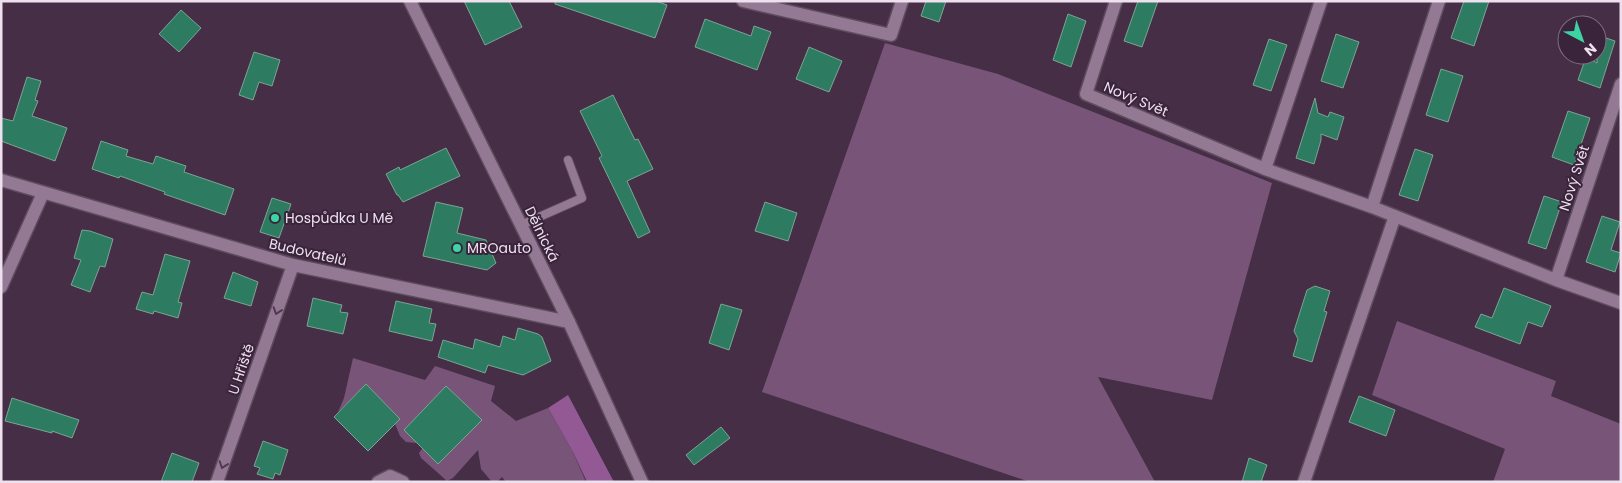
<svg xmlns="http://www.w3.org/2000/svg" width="1622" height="483" font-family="Poppins,sans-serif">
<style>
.green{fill:#775478}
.forest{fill:#925995}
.building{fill:#2d7c61;stroke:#7ca493}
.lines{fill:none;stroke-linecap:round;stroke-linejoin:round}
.service-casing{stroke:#5e4b5e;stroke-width:10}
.minor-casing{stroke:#5e4b5e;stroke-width:15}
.tertiary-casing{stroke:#5e4b5e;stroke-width:15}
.service{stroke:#937994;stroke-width:8}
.minor{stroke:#937994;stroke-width:12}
.tertiary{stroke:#937994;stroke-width:12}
.oneway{stroke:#503951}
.poi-dot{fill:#3dd4a3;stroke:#3a243b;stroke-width:2}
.labels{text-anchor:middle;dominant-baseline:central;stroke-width:4;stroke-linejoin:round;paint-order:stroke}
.street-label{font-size:14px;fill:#eee0ee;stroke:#3a243b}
.poi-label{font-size:14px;fill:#eee0ee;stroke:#3a243b;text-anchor:start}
</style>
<rect width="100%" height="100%" fill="#452e46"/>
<path class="green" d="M 885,43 L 998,74 L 1272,183 L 1212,400 L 1098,377 L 1155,482 L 1030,482 L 762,392 Z
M 1397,321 L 1556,381 L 1551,396 L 1621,424 L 1621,482 L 1493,482 L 1505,449 L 1372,395 Z
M 353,358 L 425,380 L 435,366 L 495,386 L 491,401 L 516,421 L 548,408 L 573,452 L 586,482 L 506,482 L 502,477 L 497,482 L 492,482 L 481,469 L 478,450 L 453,478 L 447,481 L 421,458 L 419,453 L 424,446 L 418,441 L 416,443 L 406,442 L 400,436 L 395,424 L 400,419 L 366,385 L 338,412 L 344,398 Z"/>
<path class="forest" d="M 568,395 L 614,482 L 587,482 L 573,452 L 548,408 Z"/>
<path class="building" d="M 464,1 L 509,1 L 522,27 L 485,45 Z
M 555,1 L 656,1 L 667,5 L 655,38 L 555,4 Z
M 926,1 L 946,1 L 939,22 L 921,16 Z
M 1138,1 L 1158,1 L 1142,47 L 1124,41 Z
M 1464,1 L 1489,1 L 1474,46 L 1451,38 Z
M 181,10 L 201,28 L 179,52 L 159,34 Z
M 1068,14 L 1086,21 L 1071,67 L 1053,60 Z
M 705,19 L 751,36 L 754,26 L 771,32 L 757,70 L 695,47 Z
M 1336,34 L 1359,42 L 1343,88 L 1321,81 Z
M 1597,35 L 1615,41 L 1600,88 L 1578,80 L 1586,57 L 1597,63 Z
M 1269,39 L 1287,45 L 1271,91 L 1253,85 Z
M 809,47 L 842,61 L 829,92 L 796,79 Z
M 254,52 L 280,60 L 272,86 L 259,82 L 253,100 L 239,95 Z
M 1441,69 L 1463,76 L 1448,122 L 1426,115 Z
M 27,77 L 41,81 L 35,100 L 38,101 L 32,116 L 67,128 L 55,161 L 1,141 L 1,118 L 13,121 Z
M 613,95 L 635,140 L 638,139 L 653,169 L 627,181 L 650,232 L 638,238 L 599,158 L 602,156 L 580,111 Z
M 1315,98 L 1318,113 L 1328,117 L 1330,112 L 1344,117 L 1337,140 L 1321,134 L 1321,140 L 1314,164 L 1296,158 Z
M 1568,111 L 1590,118 L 1574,165 L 1552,157 Z
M 101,141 L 128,150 L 126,156 L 153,164 L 156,156 L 186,166 L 184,172 L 234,189 L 225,215 L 164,194 L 165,192 L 120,176 L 119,178 L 92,169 Z
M 446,148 L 460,176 L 403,202 L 398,195 L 397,195 L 386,174 L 399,167 L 400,170 Z
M 1415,149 L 1433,155 L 1418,201 L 1399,195 Z
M 1544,196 L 1562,202 L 1546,249 L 1528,243 Z
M 272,198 L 291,204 L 279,238 L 260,232 Z
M 436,202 L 463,208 L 457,233 L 486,240 L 496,263 L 487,270 L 423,256 Z
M 765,202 L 797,213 L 788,241 L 755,231 Z
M 1602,216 L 1620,222 L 1611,250 L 1621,253 L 1615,272 L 1586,262 Z
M 82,230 L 90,231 L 113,239 L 105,267 L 100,266 L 90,292 L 71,285 L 81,260 L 74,258 Z
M 165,254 L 190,261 L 178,302 L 182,303 L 178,318 L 154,311 L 153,314 L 136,309 L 142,292 L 153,295 Z
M 233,272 L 258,282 L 251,306 L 224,298 Z
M 1315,286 L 1330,291 L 1324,311 L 1327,312 L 1312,362 L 1293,356 L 1298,339 L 1294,331 L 1307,290 Z
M 1504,288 L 1551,306 L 1542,327 L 1528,322 L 1520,344 L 1475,327 L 1481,314 L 1492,318 Z
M 313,298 L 342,305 L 340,312 L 348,313 L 343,334 L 307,326 Z
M 396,301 L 432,309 L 429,323 L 436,324 L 432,341 L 389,331 Z
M 721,304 L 742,310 L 729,350 L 709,343 Z
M 518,328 L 538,334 L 542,337 L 551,361 L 523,375 L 488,365 L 485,373 L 438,357 L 443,340 L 473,349 L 475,339 L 500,347 L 503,336 L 515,340 Z
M 366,384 L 400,419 L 368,451 L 334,417 Z
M 446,386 L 482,420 L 438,464 L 404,430 Z
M 1359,396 L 1395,410 L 1386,436 L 1349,422 Z
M 12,398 L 79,420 L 72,438 L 52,431 L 52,433 L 5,421 Z
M 721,427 L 730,438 L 694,465 L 686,455 Z
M 263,441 L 288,450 L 280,475 L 275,473 L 273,479 L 257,474 L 260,468 L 254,466 Z
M 172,453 L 199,463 L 192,482 L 161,482 Z
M 1249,458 L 1267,465 L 1261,482 L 1242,482 Z"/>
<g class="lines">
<defs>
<path id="service" d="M 521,225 L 582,198 L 568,160"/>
<path id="minor" d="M 743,1 L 891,35 L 902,1
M 1116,1 L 1086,94 L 1265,169 L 1372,207 L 1556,280 L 1621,303
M 1265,169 L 1321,1
M 1,180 L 293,265 L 569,322
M 1372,207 L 1439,1
M 1556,280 L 1621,84
M 1,287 L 43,193
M 217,482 L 293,265
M 378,482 L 390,476 L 403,482
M 1304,482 L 1395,216"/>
<path id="tertiary" d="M 410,1 L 569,322 L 642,482"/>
</defs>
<use href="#service" class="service-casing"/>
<use href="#minor" class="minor-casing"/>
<use href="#tertiary" class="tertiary-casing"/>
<use href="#service" class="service"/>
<use href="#minor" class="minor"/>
<use href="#tertiary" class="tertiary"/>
</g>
<defs><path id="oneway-chevron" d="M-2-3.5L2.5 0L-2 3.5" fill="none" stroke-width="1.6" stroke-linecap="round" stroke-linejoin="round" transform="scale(1.25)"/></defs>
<g class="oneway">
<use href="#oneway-chevron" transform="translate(277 311) rotate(109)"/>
<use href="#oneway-chevron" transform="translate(223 465) rotate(109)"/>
</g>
<g class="poi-dot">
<circle cx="275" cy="218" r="5"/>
<circle cx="457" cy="248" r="5"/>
</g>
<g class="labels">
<g class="street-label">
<text transform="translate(1136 99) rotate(23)">Nový Svět</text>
<text transform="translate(1574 178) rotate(-72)">Nový Svět</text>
<text transform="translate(542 234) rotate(64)">Dělnická</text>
<text transform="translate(308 252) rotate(13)">Budovatelů</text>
<text transform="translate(241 369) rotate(-71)">U Hřiště</text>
</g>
<g class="poi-label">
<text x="285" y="218">Hospůdka U Mě</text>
<text x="467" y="248">MROauto</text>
</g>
</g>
<rect width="1622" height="483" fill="none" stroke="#eee0ee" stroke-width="5"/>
<g transform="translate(1582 40) rotate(139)"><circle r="24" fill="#3a243b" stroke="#826f83"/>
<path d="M0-4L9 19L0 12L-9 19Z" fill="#3dd4a3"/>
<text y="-8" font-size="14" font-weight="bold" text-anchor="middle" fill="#eee0ee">N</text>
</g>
</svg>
